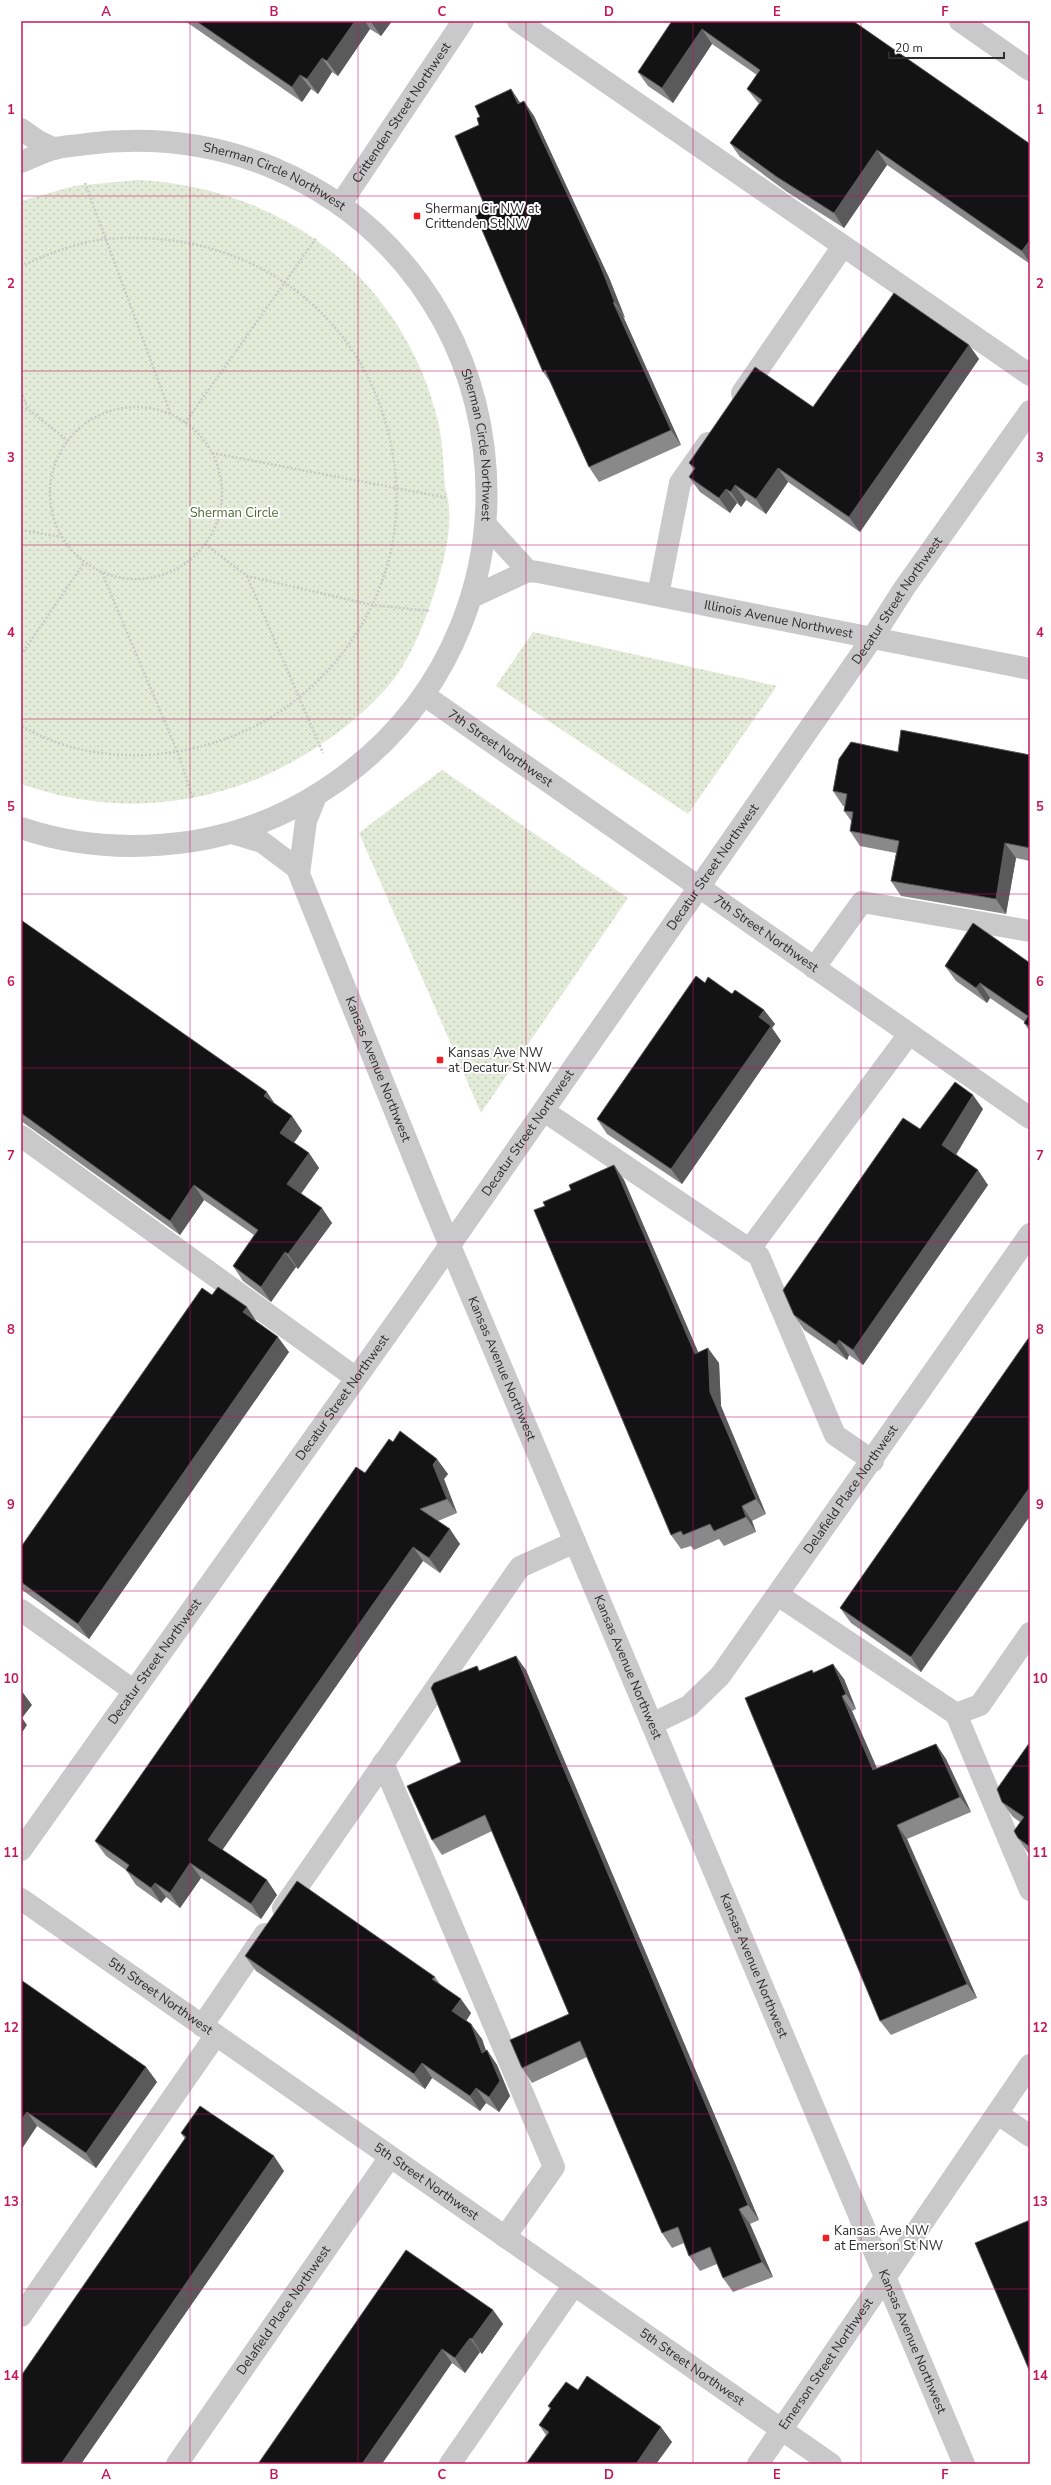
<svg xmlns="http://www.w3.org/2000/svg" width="1051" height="2485" font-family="'Nunito Sans',sans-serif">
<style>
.park{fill:url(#park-dots)}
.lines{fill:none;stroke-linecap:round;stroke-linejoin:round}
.path{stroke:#c9c9c9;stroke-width:2.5;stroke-dasharray:2 2;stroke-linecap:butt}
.minor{stroke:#c9c9c9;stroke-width:22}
.wall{fill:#898989}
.shaded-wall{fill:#5a5a5a}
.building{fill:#131313;stroke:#5a5a5a}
.grid{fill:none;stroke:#c2185b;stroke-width:1;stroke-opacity:0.55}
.poi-dot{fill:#f31e23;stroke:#fff;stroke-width:1.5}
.labels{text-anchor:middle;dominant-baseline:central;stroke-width:4;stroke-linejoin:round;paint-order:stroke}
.street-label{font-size:13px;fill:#2c2c2c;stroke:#fff}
.poi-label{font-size:13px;fill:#2c2c2c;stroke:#fff;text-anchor:start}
.park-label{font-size:13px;fill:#4c6a36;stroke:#fff}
.neatline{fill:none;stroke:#c2185b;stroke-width:1.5}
.grid-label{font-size:13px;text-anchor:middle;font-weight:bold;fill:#c2185b}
</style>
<defs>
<pattern id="park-dots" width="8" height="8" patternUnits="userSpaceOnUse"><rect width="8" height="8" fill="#e1ebd7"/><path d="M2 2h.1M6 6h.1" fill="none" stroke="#c1cab9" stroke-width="1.8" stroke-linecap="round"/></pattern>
</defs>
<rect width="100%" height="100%" fill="#fff"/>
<path class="park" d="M 138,180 C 282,187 403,278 438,421 C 443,442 443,464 445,486 C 446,494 449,501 449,508 C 451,534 444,559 437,584 C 427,616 414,652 394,679 C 359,723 304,760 252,781 C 176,810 98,811 21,784 L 21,201 L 74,186 Z
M 533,632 L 777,686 L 688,814 L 496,686 Z
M 442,770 L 628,898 L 481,1113 L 359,833 Z"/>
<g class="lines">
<path class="path" d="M 85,183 L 171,415
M 21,266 C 48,254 77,242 107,239 C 260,226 386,328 396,483 C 401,551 375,618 330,668 C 297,705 254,732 206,745 C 147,762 74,759 21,725
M 21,392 L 28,409 L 68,441
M50 493a86 86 0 1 1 172 0a86 86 0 1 1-172 0Z
M 21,408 L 27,409
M 185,423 L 317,237
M 212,453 L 448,498
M 21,530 L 61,537
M 205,544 L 247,576 L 372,605 L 431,611
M 102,573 L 178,753 L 193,799
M 247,576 L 323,753
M 21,655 L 84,563"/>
<g class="minor">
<path d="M 518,21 L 1030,375"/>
<path d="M 960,21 L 1030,70"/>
<path d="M 21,129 L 38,141 L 55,149"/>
<path id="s1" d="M 21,162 C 31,158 42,153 52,149 C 63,146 75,146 86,144 C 149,136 212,143 271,167 C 522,271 562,611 347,774 C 302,808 249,832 194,841 C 136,850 77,847 21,828"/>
<path id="s2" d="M 340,205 L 463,21"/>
<path d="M 742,393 L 843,246"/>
<path d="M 486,525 L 528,571"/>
<path d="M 658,595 L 680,483 L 708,443"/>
<path id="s3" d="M 472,597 L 528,571 L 538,572 L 1030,669"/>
<path id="s4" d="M 424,695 L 1030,1118"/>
<path id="s5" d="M 316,796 L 306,821 L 299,874 L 432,1203 L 964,2464"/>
<path d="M 232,833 L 262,842 L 298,869"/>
<path d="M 814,968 L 862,902 L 1030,931"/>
<path d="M 544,1111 L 759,1256 L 835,1435 L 873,1461"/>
<path d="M 21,1136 L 356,1378"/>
<path d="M 749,1250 L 909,1034"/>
<path d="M 778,1595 L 956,1714 L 1030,1890"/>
<path d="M 21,1610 L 134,1691"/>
<path d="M 956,1714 L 980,1705 L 1030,1633"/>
<path id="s6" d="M 652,1724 L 689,1706 L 720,1676 L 1030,1234"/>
<path d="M 383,1763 L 554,2167 L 505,2237"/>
<path id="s7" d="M 21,1850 L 411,1301 L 873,637 L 905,587 L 1030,411"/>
<path id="s8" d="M 21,1899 L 831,2464"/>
<path d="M 283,1908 L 520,1567 L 575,1542"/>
<path d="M 202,2026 L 265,1934"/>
<path d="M 998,2114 L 1030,2136"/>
<path d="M 21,2316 L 216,2035"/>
<path id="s9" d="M 177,2464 L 390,2157"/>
<path d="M 450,2464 L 574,2285"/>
<path id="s10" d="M 758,2464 L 1030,2065"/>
</g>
</g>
<path class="wall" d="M 185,21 L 392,21 L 381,36 L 370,29 L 338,76 L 332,72 L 318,94 L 311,89 L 302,102 Z
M 672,21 L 853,21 L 1030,144 L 1030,264 L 887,165 L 844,228 L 787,192 L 740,157 L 730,143 L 759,104 L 747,89 L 757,75 L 712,44 L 673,103 L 648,86 L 638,72 Z
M 511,89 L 520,103 L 534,116 L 610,280 L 625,318 L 623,316 L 681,445 L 599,482 L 589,467 L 550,382 L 543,372 L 479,125 L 480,117 Z
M 969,345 L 979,359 L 860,532 L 788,482 L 766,514 L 746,500 L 741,507 L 737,503 L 730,513 L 700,492 L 689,477 L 694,470 L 689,463 L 813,407 Z
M 898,752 L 1030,755 L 1030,861 L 1016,858 L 1006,914 L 901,896 L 891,881 L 896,853 L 860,846 L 850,831 L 852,822 L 844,811 L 845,806 L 843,806 L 833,791 Z
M 21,920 L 292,1116 L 302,1131 L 294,1143 L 309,1153 L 319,1168 L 301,1194 L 332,1223 L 298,1269 L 296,1267 L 271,1302 L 243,1281 L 233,1266 L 254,1235 L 204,1200 L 180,1235 L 21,1121 Z
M 1030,963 L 1030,1032 L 1024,1023 L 1025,1022 L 990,998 L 987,1003 L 956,981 L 945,966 Z
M 705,983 L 732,994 L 764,1010 L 775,1024 L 772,1028 L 781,1041 L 682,1184 L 607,1134 L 597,1119 Z
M 983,1109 L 956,1154 L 988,1185 L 863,1365 L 849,1355 L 847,1360 L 804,1330 L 794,1315 L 920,1129 Z
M 614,1165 L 624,1180 L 698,1352 L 719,1363 L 721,1406 L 766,1514 L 752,1521 L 756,1532 L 724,1546 L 719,1539 L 694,1550 L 691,1546 L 681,1549 L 671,1535 L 571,1190 Z
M 212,1295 L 257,1322 L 289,1352 L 89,1639 L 21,1589 L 21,1547 Z
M 1030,1336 L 921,1672 L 851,1623 L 840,1608 Z
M 393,1442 L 448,1474 L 444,1479 L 457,1513 L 438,1521 L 460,1544 L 440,1573 L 423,1561 L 222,1850 L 267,1880 L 277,1895 L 261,1919 L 201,1878 L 180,1908 L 166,1897 L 161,1903 L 136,1885 L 126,1870 L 106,1856 L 95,1841 L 365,1473 Z
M 477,1666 L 480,1671 L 526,1670 L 759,2220 L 750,2224 L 773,2277 L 733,2292 L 723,2278 L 717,2264 L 700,2271 L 689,2256 L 684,2243 L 672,2248 L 662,2233 L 587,2057 L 532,2083 L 522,2068 L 569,2014 L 492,1831 L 442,1855 L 432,1840 L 461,1762 Z
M 812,1670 L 814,1672 L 844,1679 L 856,1709 L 852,1711 L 877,1768 L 936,1744 L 946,1759 L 971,1812 L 907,1839 L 977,1998 L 891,2035 L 880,2021 Z
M 1030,1742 L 1030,1854 L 1028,1853 L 1018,1838 L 1020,1822 L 1013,1817 L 1002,1802 Z
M 245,1956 L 435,1977 L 440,1984 L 471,2013 L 466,2021 L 482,2039 L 486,2051 L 487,2050 L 497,2065 L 510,2096 L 499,2112 L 486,2103 L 480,2111 L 432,2078 L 425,2089 L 256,1971 Z
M 21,1980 L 146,2067 L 157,2082 L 96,2168 L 37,2126 L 21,2150 Z
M 181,2133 L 284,2171 L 81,2464 L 21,2464 L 185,2139 Z
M 493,2310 L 503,2324 L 482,2354 L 480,2352 L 465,2373 L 452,2363 L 258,2464 Z
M 578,2390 L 672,2442 L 656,2464 L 526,2464 L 546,2435 L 539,2425 L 550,2410 L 548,2406 Z"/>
<path class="shaded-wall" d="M 355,21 L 365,21 L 370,29 L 338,76 L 327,61 Z
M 371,21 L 392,21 L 381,36 L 371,22 Z
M 702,29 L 712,44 L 673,103 L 662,88 Z
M 322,58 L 332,72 L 318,94 L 307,79 Z
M 300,75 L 311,89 L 302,102 L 292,87 Z
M 511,89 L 521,104 L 518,104 Z
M 524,101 L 534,116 L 610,280 L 625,318 L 615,303 Z
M 877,150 L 887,165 L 844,228 L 834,213 Z
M 1030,240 L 1030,263 L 1022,251 Z
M 613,302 L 623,316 L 681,445 L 671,430 Z
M 969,345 L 979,359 L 860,532 L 849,517 Z
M 778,468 L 788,482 L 766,514 L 756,499 Z
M 735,485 L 746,500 L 741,507 L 731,492 Z
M 726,489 L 737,503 L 730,513 L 719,498 Z
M 1005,843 L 1016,858 L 1006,914 L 996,899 Z
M 980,983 L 990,998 L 987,1003 L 976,988 Z
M 764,1010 L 775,1024 L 772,1028 L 781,1041 L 682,1184 L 671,1169 L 759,1017 Z
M 267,1092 L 277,1107 L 264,1096 Z
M 973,1095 L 983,1109 L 953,1160 L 942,1145 Z
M 292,1116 L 302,1131 L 290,1148 L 280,1133 Z
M 309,1153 L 319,1168 L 297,1199 L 287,1184 Z
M 614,1165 L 624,1180 L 705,1368 L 695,1354 Z
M 978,1170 L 988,1185 L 863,1365 L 853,1350 Z
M 194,1185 L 204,1200 L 180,1235 L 170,1221 Z
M 322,1208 L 332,1223 L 298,1269 L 288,1254 Z
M 285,1252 L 296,1267 L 271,1302 L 261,1287 Z
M 247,1307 L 257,1322 L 243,1312 Z
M 278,1337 L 289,1352 L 89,1639 L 78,1624 Z
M 839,1340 L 849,1355 L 847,1360 L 836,1345 Z
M 708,1348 L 719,1363 L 721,1406 L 766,1514 L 756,1499 L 710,1392 Z
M 437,1459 L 448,1474 L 444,1479 L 457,1513 L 447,1499 L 433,1465 Z
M 1030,1487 L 1030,1516 L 921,1672 L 911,1657 Z
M 742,1506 L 752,1521 L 756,1532 L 746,1517 Z
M 450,1529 L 460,1544 L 440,1573 L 429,1558 Z
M 413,1547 L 423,1561 L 219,1855 L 208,1840 Z
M 516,1656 L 526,1670 L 759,2220 L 748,2205 Z
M 833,1664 L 844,1679 L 856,1709 L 846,1694 Z
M 21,1690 L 32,1705 L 22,1718 L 27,1725 L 21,1734 Z
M 842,1696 L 852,1711 L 884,1785 L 873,1770 Z
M 936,1744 L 946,1759 L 971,1812 L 960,1797 Z
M 897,1825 L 907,1839 L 977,1998 L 967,1984 Z
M 190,1863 L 201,1878 L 180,1908 L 170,1893 Z
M 267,1880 L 277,1895 L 261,1919 L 251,1904 Z
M 155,1883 L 166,1897 L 161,1903 L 151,1888 Z
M 461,1999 L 471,2013 L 463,2026 L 452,2011 Z
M 471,2024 L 482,2039 L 492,2068 L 482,2053 Z
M 487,2050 L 497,2065 L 510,2096 L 499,2112 L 489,2097 Z
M 422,2063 L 432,2078 L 425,2089 L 414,2074 Z
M 146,2067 L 157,2082 L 96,2168 L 86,2153 Z
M 476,2088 L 486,2103 L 480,2111 L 470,2096 Z
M 27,2112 L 37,2126 L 21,2150 L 21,2120 Z
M 274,2156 L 284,2171 L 81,2464 L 61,2464 Z
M 739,2209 L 750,2224 L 773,2277 L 762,2262 Z
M 493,2310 L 503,2324 L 482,2354 L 472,2339 Z
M 470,2338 L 480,2352 L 465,2373 L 455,2358 Z
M 442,2349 L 452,2363 L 382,2464 L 362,2464 Z
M 661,2427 L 672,2442 L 656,2464 L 636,2464 Z"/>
<path class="building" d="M 196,21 L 355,21 L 327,61 L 322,58 L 307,79 L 300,75 L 292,87 Z
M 672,21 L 853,21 L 1030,144 L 1030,240 L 1022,251 L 877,150 L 834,213 L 777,177 L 730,143 L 762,100 L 747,89 L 760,70 L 702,29 L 662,88 L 638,72 Z
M 511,89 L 518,104 L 524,101 L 600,265 L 615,303 L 613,302 L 671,430 L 589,467 L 545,370 L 543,372 L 473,209 L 484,204 L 455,136 L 479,125 L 477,118 L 480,117 L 475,106 Z
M 894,293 L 969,345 L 849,517 L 778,468 L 756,499 L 735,485 L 731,492 L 726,489 L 719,498 L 689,477 L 695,468 L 689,463 L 755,367 L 813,407 Z
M 901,730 L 1030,755 L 1030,848 L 1005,843 L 996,899 L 891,881 L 899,841 L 850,831 L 853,812 L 844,811 L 847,794 L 833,791 L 839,759 L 851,742 L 898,752 Z
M 21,920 L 267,1092 L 264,1096 L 292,1116 L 280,1133 L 309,1153 L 287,1184 L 322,1208 L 288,1254 L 285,1252 L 261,1287 L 233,1266 L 258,1230 L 194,1185 L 170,1221 L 21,1113 Z
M 973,923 L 1030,963 L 1030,1027 L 1024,1023 L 1028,1016 L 980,983 L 976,988 L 945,966 Z
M 696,976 L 705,983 L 708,977 L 732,994 L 735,990 L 764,1010 L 759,1017 L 771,1026 L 671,1169 L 597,1119 Z
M 955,1082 L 973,1095 L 942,1145 L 978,1170 L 853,1350 L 839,1340 L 836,1345 L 794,1315 L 783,1290 L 903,1118 L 920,1129 Z
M 614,1165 L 695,1354 L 708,1348 L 710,1392 L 756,1499 L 742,1506 L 746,1517 L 714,1531 L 710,1524 L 683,1535 L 681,1531 L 671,1535 L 534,1210 L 545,1206 L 543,1202 L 571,1190 L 569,1185 Z
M 218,1287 L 247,1307 L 243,1312 L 278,1337 L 78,1624 L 21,1582 L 21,1547 L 202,1288 L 212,1295 Z
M 1030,1336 L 1030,1487 L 911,1657 L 840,1608 Z
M 400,1431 L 437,1459 L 433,1465 L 447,1499 L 420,1509 L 450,1529 L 429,1558 L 413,1547 L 208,1840 L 267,1880 L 251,1904 L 190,1863 L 170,1893 L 155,1883 L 151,1888 L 126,1870 L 129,1865 L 95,1841 L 356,1467 L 365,1473 L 389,1439 L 393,1442 Z
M 516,1656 L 748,2205 L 739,2209 L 762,2262 L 723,2278 L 710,2247 L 689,2256 L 678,2227 L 662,2233 L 580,2041 L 522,2068 L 510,2040 L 569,2014 L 485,1815 L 432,1840 L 407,1786 L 461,1762 L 431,1688 L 434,1683 L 477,1666 L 479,1671 Z
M 833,1664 L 846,1694 L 842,1696 L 873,1770 L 936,1744 L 960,1797 L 897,1825 L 967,1984 L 880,2021 L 745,1698 L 812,1670 L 813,1673 Z
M 1030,1742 L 1030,1847 L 1018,1838 L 1014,1831 L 1024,1817 L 1002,1802 L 997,1789 Z
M 297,1881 L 435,1977 L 432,1979 L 461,1999 L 452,2011 L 471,2024 L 482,2053 L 487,2050 L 500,2081 L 489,2097 L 476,2088 L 470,2096 L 422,2063 L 414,2074 L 245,1956 Z
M 21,1980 L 146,2067 L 86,2153 L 27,2112 L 21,2120 Z
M 200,2106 L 274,2156 L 61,2464 L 21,2464 L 21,2376 L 186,2137 L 181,2133 Z
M 1030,2220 L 1030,2372 L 975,2243 Z
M 406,2250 L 493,2310 L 472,2339 L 470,2338 L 455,2358 L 442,2349 L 362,2464 L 258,2464 Z
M 587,2376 L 661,2427 L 636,2464 L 526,2464 L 549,2432 L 539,2425 L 551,2408 L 548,2406 L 566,2382 L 578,2390 Z"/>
<path class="grid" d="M 190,21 L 190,2464M 358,21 L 358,2464M 526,21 L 526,2464M 693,21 L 693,2464M 861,21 L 861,2464M 21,196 L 1030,196M 21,371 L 1030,371M 21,545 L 1030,545M 21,719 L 1030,719M 21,894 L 1030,894M 21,1068 L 1030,1068M 21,1242 L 1030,1242M 21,1417 L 1030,1417M 21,1591 L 1030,1591M 21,1766 L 1030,1766M 21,1940 L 1030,1940M 21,2114 L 1030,2114M 21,2289 L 1030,2289"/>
<g class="poi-dot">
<rect x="413" y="212" width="8" height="8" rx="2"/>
<rect x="436" y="1056" width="8" height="8" rx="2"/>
<rect x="822" y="2234" width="8" height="8" rx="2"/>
</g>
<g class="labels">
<g class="street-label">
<text stroke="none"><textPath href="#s2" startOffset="111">Crittenden Street Northwest</textPath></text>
<text stroke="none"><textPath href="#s1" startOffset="263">Sherman Circle Northwest</textPath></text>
<text stroke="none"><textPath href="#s1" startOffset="622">Sherman Circle Northwest</textPath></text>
<text stroke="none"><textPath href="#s7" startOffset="1526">Decatur Street Northwest</textPath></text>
<text stroke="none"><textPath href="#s3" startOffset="317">Illinois Avenue Northwest</textPath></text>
<text stroke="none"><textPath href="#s4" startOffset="93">7th Street Northwest</textPath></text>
<text stroke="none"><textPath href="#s7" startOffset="1202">Decatur Street Northwest</textPath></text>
<text stroke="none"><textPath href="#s4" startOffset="417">7th Street Northwest</textPath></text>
<text stroke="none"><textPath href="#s5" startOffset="291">Kansas Avenue Northwest</textPath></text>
<text stroke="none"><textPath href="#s7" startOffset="878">Decatur Street Northwest</textPath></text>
<text stroke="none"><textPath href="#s5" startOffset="615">Kansas Avenue Northwest</textPath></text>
<text stroke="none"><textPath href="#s7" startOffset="555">Decatur Street Northwest</textPath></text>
<text stroke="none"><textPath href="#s6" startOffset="312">Delafield Place Northwest</textPath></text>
<text stroke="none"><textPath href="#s7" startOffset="231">Decatur Street Northwest</textPath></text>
<text stroke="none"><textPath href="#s5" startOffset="939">Kansas Avenue Northwest</textPath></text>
<text stroke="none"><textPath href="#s5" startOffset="1263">Kansas Avenue Northwest</textPath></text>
<text stroke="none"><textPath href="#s8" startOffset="170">5th Street Northwest</textPath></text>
<text stroke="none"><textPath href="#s8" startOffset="494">5th Street Northwest</textPath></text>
<text stroke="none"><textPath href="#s9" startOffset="187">Delafield Place Northwest</textPath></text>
<text stroke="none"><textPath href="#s5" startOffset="1671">Kansas Avenue Northwest</textPath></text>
<text stroke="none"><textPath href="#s10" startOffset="121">Emerson Street Northwest</textPath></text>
<text stroke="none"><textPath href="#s8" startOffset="818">5th Street Northwest</textPath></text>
</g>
<g class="poi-label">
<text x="425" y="209">Sherman Cir NW at<tspan x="425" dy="15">Crittenden St NW</tspan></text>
<text x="448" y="1053">Kansas Ave NW<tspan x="448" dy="15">at Decatur St NW</tspan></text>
<text x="834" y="2231">Kansas Ave NW<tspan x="834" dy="15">at Emerson St NW</tspan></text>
</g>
<g class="park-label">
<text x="234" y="513">Sherman Circle</text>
</g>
</g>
<rect width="1051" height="2485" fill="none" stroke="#ffffff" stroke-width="44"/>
<path d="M889 52v6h115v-6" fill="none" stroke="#2c2c2c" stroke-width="2"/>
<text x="895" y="52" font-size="12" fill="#2c2c2c" stroke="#ffffff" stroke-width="3" paint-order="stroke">20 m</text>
<rect x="22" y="22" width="1007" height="2441" class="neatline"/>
<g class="grid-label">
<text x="106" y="16">A</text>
<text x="274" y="16">B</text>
<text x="442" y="16">C</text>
<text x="609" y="16">D</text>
<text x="777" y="16">E</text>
<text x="945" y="16">F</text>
<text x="11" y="114">1</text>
<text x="1040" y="114">1</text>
<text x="11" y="288">2</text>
<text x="1040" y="288">2</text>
<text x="11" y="462">3</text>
<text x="1040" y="462">3</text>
<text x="11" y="637">4</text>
<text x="1040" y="637">4</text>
<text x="11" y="811">5</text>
<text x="1040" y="811">5</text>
<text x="11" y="986">6</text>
<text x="1040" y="986">6</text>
<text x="11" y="1160">7</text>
<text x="1040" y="1160">7</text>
<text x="11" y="1334">8</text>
<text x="1040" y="1334">8</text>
<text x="11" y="1509">9</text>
<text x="1040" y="1509">9</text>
<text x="11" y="1683">10</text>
<text x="1040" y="1683">10</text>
<text x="11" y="1857">11</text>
<text x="1040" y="1857">11</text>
<text x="11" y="2032">12</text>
<text x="1040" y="2032">12</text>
<text x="11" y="2206">13</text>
<text x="1040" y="2206">13</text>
<text x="11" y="2380">14</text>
<text x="1040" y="2380">14</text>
<text x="106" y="2479">A</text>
<text x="274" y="2479">B</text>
<text x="442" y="2479">C</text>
<text x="609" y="2479">D</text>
<text x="777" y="2479">E</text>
<text x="945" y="2479">F</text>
</g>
</svg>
